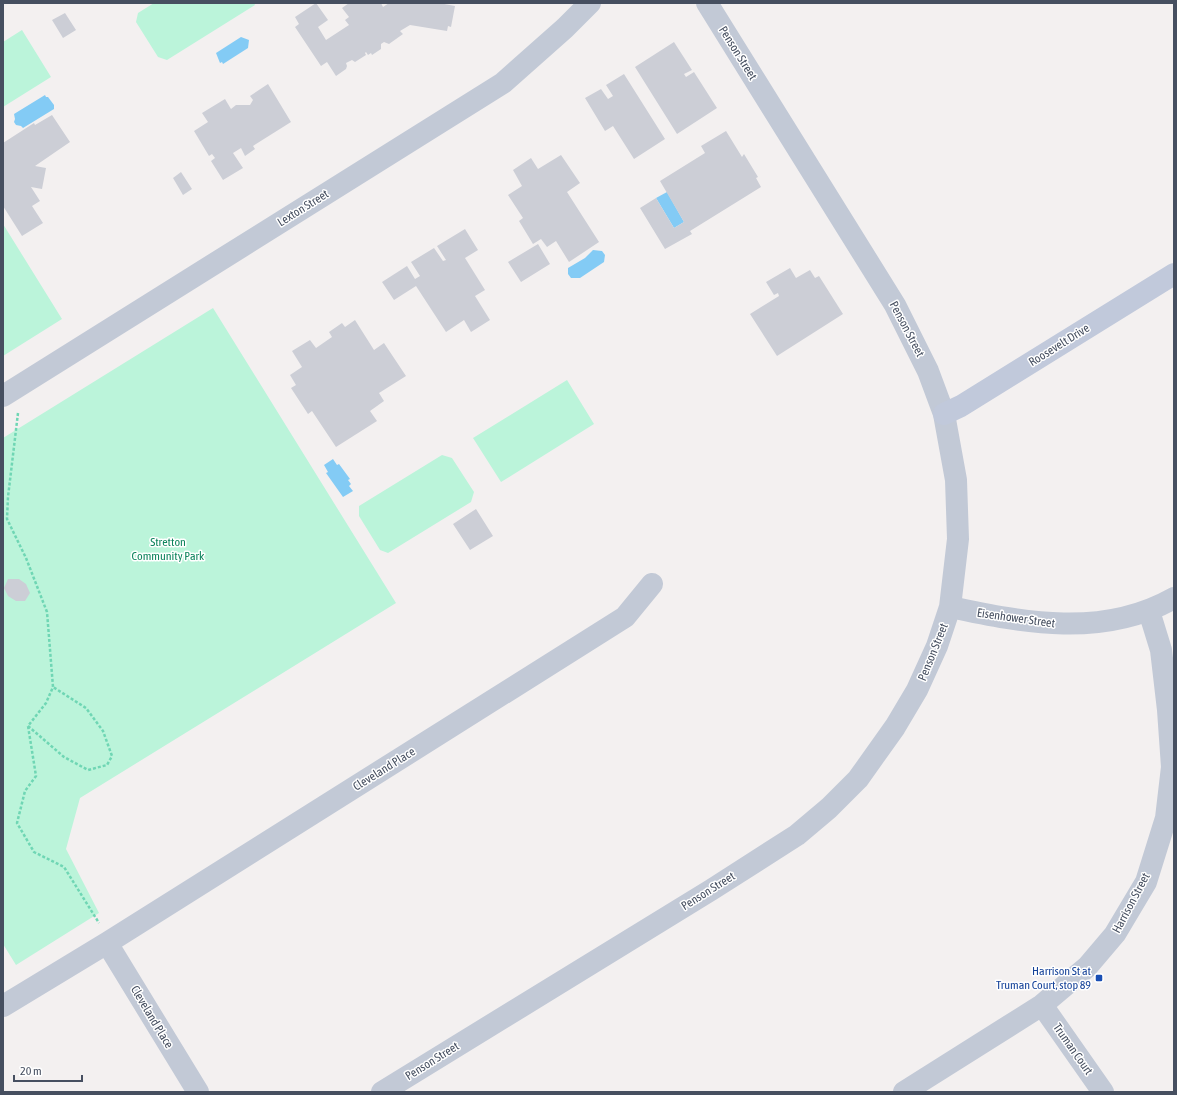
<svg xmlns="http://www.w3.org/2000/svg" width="1177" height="1095" font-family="'Asap Condensed',sans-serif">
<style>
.green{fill:#bbf4da}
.water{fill:#83cbf5}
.building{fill:#ccced6}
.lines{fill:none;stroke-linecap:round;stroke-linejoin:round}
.path{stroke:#6fd6b4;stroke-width:2.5;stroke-dasharray:3 2;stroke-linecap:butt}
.street{stroke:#c2c9d6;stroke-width:22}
.secondary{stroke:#c1c9db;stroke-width:22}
.transit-dot{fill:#1a4fb4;stroke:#fff;stroke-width:1.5}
.labels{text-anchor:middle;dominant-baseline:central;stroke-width:3;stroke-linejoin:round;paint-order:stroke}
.street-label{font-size:12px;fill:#464f60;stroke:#fff}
.park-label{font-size:12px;fill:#0d845c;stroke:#fff}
.transit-label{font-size:12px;fill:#164399;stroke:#fff;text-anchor:end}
</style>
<rect width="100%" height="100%" fill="#f3f0f0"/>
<path class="green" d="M 154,3 L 254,3 L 255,5 L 167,60 L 158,57 L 136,22 L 138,13 Z
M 22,30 L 51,77 L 3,107 L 3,42 Z
M 3,224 L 62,319 L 3,356 Z
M 213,308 L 396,603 L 80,798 L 66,849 L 99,913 L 16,965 L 3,944 L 3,438 Z
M 567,380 L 594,424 L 501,482 L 473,438 Z
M 442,455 L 452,458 L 474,492 L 471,502 L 388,553 L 380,550 L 359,516 L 359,506 Z"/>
<path class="water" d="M 241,37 L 249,40 L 248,48 L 223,64 L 222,62 L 220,63 L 216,53 Z
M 45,95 L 46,97 L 48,97 L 54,105 L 54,109 L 23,128 L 21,126 L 16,125 L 14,122 L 15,119 L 14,114 Z
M 667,192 L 684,222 L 674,228 L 656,198 Z
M 593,250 L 602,251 L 605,255 L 604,262 L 580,278 L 571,278 L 568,274 L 568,268 L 585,258 Z
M 333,459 L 337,465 L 339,464 L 350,479 L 348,480 L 351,484 L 349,486 L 353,491 L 343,497 L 326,473 L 328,472 L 324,465 Z"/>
<path class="building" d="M 316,3 L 328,20 L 318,27 L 326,40 L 349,25 L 345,20 L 349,17 L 342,8 L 349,3 L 381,3 L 383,7 L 389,3 L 439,3 L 455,6 L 451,27 L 448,26 L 447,31 L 410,25 L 400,31 L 403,34 L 389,44 L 384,42 L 381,44 L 381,49 L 372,55 L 371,53 L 368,55 L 366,52 L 365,53 L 366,55 L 355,62 L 352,60 L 346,63 L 347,66 L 346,69 L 336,76 L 327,62 L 321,66 L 295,27 L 299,24 L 295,17 Z
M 65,13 L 76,30 L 63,38 L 52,20 Z
M 674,42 L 692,70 L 684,74 L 686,77 L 694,72 L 717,108 L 677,134 L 635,67 Z
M 624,74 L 665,139 L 634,159 L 613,126 L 605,131 L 585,98 L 601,89 L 608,99 L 613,96 L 606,85 Z
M 268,84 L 291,122 L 253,146 L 255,149 L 245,156 L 241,148 L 233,153 L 243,168 L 223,180 L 211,161 L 215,158 L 212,154 L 209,156 L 194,131 L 208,122 L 202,113 L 225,99 L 231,109 L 236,105 L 250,105 L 253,100 L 250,96 Z
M 52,115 L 70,142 L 35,166 L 46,168 L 42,189 L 31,187 L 40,201 L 32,206 L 43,223 L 22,236 L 3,206 L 3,143 L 34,123 L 35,125 Z
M 726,131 L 742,157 L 744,154 L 758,177 L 756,178 L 761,187 L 690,231 L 692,234 L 665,249 L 640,208 L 656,198 L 674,228 L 684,222 L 660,181 L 705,153 L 701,146 Z
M 561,155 L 580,183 L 567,192 L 599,242 L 569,262 L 556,241 L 547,247 L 541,239 L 533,244 L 519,221 L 523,218 L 508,195 L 522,186 L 513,170 L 531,158 L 538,169 Z
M 181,172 L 192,189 L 183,195 L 173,178 Z
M 465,229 L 478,250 L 465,258 L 485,290 L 475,296 L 490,320 L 471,332 L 464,320 L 446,332 L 416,286 L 394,300 L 382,282 L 407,266 L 415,279 L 420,276 L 411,262 L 434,248 L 443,261 L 446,260 L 437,246 Z
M 538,244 L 550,264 L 521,282 L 508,262 Z
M 790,268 L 796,278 L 810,270 L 815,278 L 819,276 L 843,314 L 777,356 L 750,314 L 779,296 L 778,293 L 774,295 L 766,282 Z
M 355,320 L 374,350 L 384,343 L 406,376 L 379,393 L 384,401 L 370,411 L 377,421 L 336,447 L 312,411 L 308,414 L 291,388 L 296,385 L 290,375 L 302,367 L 292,351 L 310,340 L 316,348 L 332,337 L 329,332 L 342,323 L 345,327 Z
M 476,509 L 493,536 L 470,550 L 453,524 Z
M 8,579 L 19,579 L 26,584 L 30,593 L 25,601 L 16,601 L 8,596 L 4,588 Z"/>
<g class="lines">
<path class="path" d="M 18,413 L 8,497 L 7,519 L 26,558 L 47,612 L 53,687 L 46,703 L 28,726 L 36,776 L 25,791 L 17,823 L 34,852 L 64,867 L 99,923
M 28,726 L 64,757 L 88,770 L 107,765 L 112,756 L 103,731 L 86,708 L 53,687"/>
<path class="street" d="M 3,396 L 503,83 L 565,28 L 590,3
M 950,607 C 1025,623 1103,638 1174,598
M 107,943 L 198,1092
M 1042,1005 L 1103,1092
M 3,1006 L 107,943 L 625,617 L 652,584
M 382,1092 L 711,890 L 797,835 L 829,808 L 858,779 L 895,727 L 917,690 L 937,646 L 950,607 L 958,539 L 956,480 L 944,414 L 928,371 L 895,305 L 707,3
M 904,1092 L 1042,1005 L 1087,967 L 1115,934 L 1146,882 L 1166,818 L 1172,767 L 1168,710 L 1161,650 L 1149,611"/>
<path class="secondary" d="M 944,414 L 961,406 L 1174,274"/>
</g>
<rect class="transit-dot" x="1095" y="974" width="8" height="8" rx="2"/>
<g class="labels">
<g class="street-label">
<text transform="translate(738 53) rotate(58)">Penson Street</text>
<text transform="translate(303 208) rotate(-32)">Lexton Street</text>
<text transform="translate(907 329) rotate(62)">Penson Street</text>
<text transform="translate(1059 345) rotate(-32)">Roosevelt Drive</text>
<text transform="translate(1016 618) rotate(8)">Eisenhower Street</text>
<text transform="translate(933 652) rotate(-68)">Penson Street</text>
<text transform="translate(384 769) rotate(-32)">Cleveland Place</text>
<text transform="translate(708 891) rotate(-32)">Penson Street</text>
<text transform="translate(1131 903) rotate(-62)">Harrison Street</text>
<text transform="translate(152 1017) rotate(59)">Cleveland Place</text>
<text transform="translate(1073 1049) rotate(55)">Truman Court</text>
<text transform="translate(432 1061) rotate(-32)">Penson Street</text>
</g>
<g class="park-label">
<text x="168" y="542">Stretton<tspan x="168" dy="14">Community Park</tspan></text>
</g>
<g class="transit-label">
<text x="1091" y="971">Harrison St at<tspan x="1091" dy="14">Truman Court, stop 89</tspan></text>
</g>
</g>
<rect width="1177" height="1095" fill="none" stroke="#464f60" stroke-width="8"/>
<path d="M14 1075v6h68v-6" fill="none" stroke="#464f60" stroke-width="2"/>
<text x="20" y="1075" font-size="12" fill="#464f60" stroke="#ffffff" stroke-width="3" paint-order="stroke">20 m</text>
</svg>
